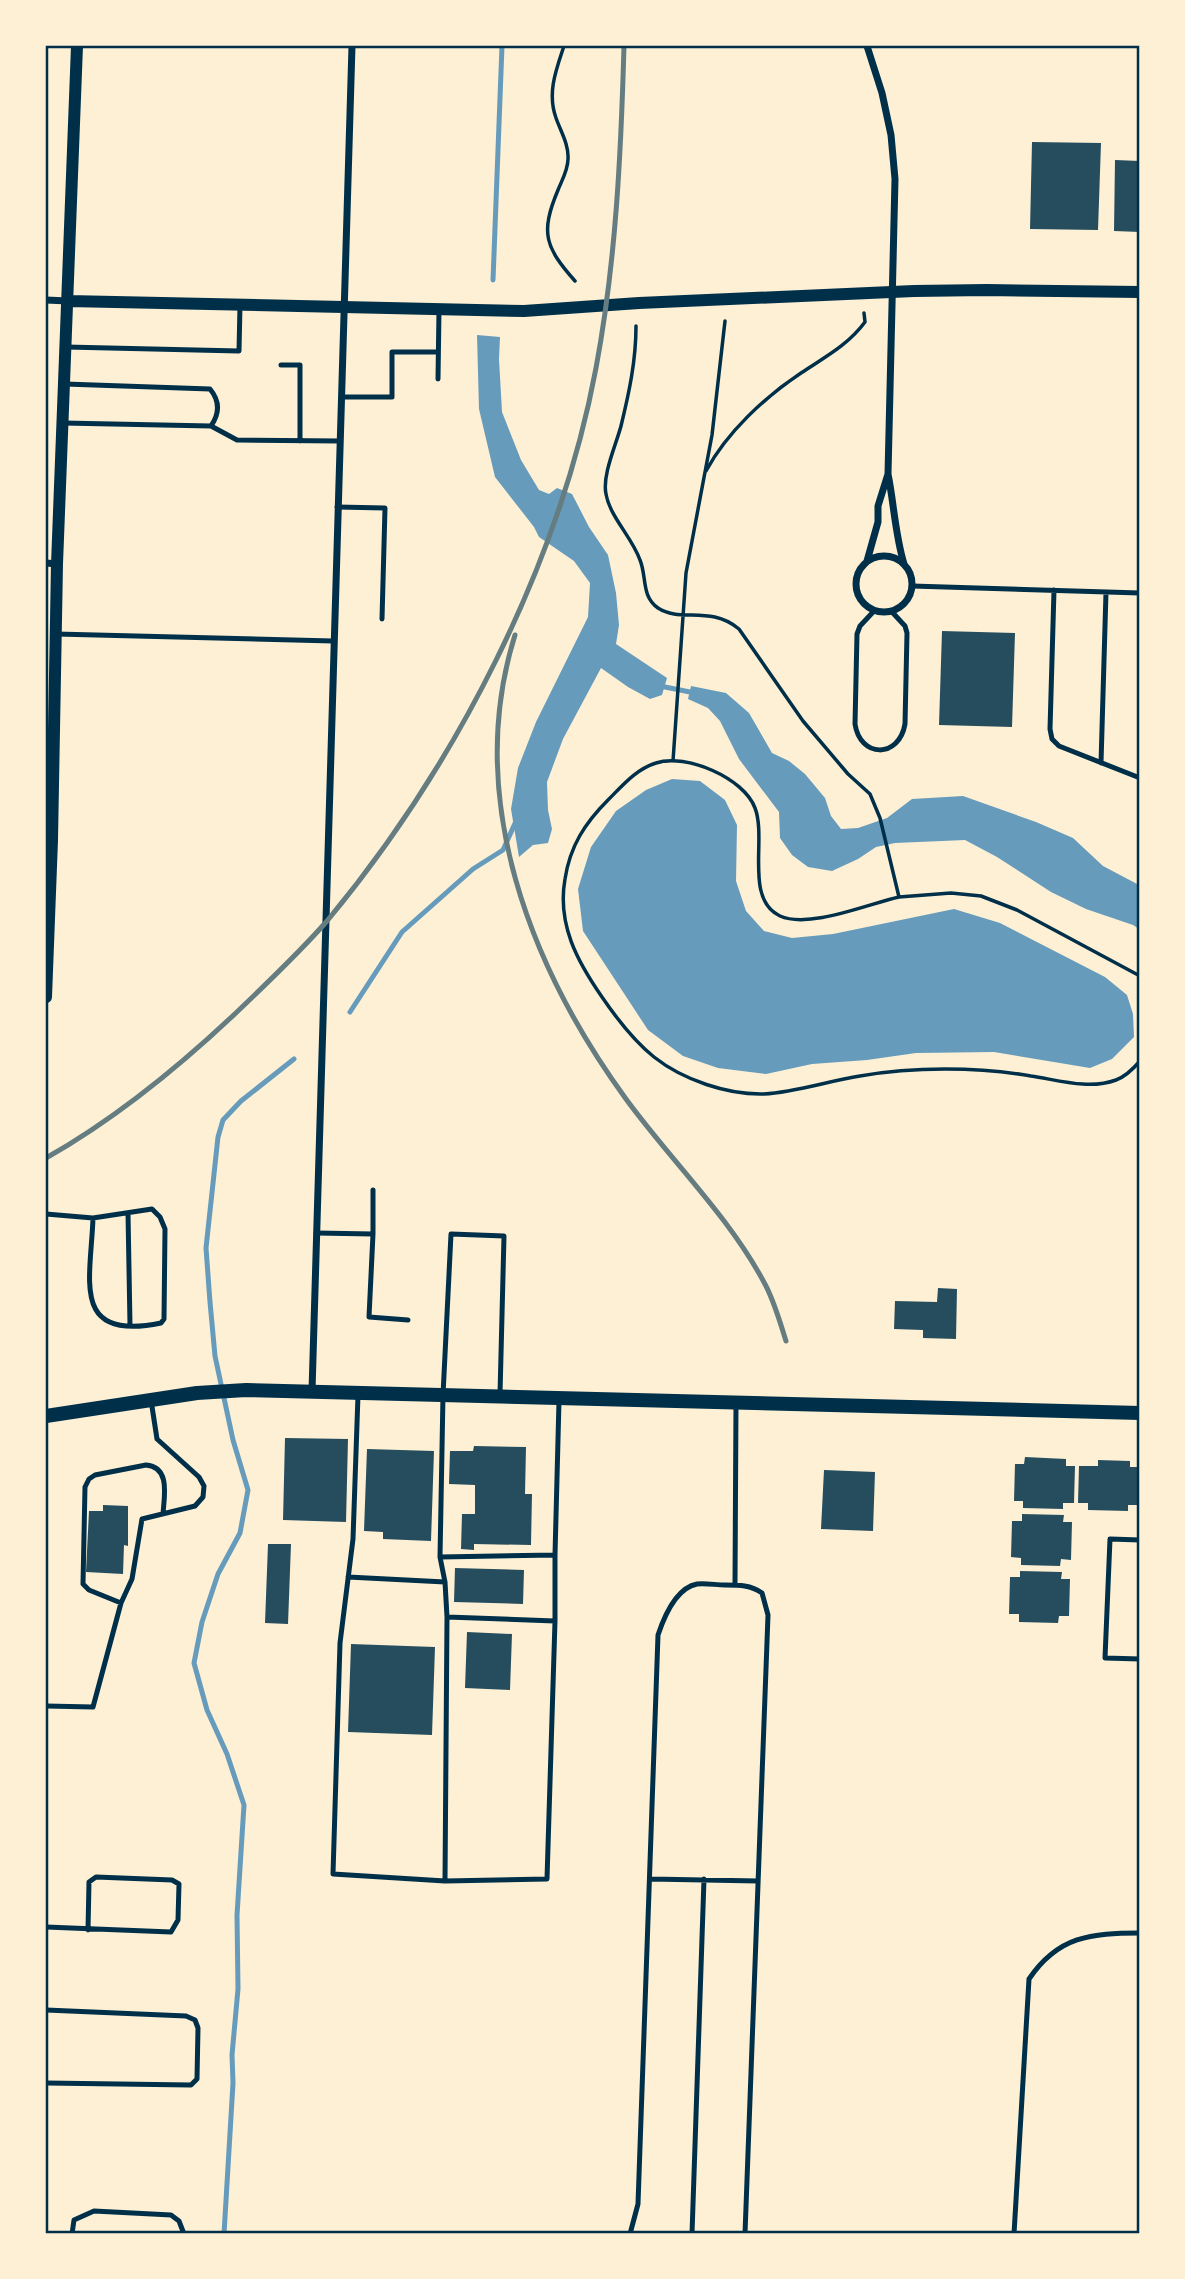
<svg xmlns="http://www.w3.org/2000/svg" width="1185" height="2279" font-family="'Golos Text',sans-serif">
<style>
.water{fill:#669bbc}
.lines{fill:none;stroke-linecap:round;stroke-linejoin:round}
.stream{stroke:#669bbc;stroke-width:5}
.building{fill:#264d5e}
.path{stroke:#003049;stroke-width:3.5}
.service{stroke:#003049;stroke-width:5}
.minor{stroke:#003049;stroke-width:7}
.tertiary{stroke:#003049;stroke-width:12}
.secondary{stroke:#003049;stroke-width:14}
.rail{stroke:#657d81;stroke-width:5}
.neatline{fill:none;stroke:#003049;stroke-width:2.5}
</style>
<rect width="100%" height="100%" fill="#fdf0d5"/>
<path class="water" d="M 477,335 L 500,337 L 499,359 L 502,412 L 521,460 L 539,490 L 549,494 L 557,488 L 572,494 L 589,527 L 608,555 L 616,593 L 619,625 L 616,644 L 667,678 L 662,695 L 650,699 L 628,687 L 601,668 L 563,739 L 547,782 L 548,810 L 552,829 L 548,843 L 533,845 L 519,857 L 511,809 L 518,768 L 536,722 L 588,617 L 590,583 L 574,561 L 539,537 L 534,527 L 495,477 L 479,409 Z
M 691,686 L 726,693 L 749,713 L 772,753 L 789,761 L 805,774 L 825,798 L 831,816 L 841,829 L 858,828 L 887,818 L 912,799 L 963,796 L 1036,822 L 1073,838 L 1103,866 L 1139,885 L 1139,929 L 1133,925 L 1086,909 L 1051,892 L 997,857 L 965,840 L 895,843 L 876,847 L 858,859 L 832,871 L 808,867 L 792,855 L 780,838 L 779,812 L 739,759 L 720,721 L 708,708 L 688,699 Z
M 672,779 L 700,781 L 725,800 L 737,825 L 736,881 L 746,911 L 764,931 L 792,938 L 833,934 L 954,909 L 1000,923 L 1105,977 L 1127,995 L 1133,1014 L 1134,1037 L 1112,1059 L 1090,1068 L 994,1052 L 916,1053 L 867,1060 L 812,1064 L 766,1074 L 718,1068 L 683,1056 L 648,1030 L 583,931 L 578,889 L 591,847 L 616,811 L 646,790 Z"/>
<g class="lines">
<path class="stream" d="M 493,280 L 502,46
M 660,686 L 695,693
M 350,1012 L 402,932 L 473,869 L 503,850 L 517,819
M 224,2234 L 233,2083 L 232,2055 L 238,1989 L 237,1915 L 244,1805 L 227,1754 L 207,1710 L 194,1663 L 202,1622 L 218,1574 L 240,1533 L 248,1490 L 233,1440 L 215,1356 L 210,1302 L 206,1248 L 218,1137 L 223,1120 L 241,1101 L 294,1059"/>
</g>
<path class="building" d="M 1032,142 L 1101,143 L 1098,230 L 1030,229 Z
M 1115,160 L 1140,161 L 1140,232 L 1114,231 Z
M 942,631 L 1015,633 L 1012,727 L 939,725 Z
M 938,1288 L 957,1289 L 956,1339 L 923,1338 L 923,1330 L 894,1329 L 895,1301 L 937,1302 Z
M 285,1438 L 348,1439 L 346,1522 L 283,1520 Z
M 474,1446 L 526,1447 L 525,1494 L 532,1494 L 531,1545 L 474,1544 L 474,1550 L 461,1549 L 462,1514 L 475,1514 L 475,1485 L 449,1484 L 450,1451 L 473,1451 Z
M 367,1449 L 434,1451 L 431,1541 L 383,1539 L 383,1532 L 364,1531 Z
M 1025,1457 L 1066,1459 L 1066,1466 L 1075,1466 L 1074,1503 L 1063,1503 L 1063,1509 L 1023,1508 L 1023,1501 L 1014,1501 L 1015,1464 L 1024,1464 Z
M 1098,1460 L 1130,1461 L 1130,1467 L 1139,1467 L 1139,1505 L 1128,1505 L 1128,1511 L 1088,1510 L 1088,1503 L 1078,1503 L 1079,1466 L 1098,1466 Z
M 824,1470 L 875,1472 L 873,1531 L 821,1529 Z
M 103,1505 L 128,1506 L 128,1546 L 124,1545 L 123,1574 L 86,1572 L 89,1511 L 103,1511 Z
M 1022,1514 L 1064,1515 L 1063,1522 L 1072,1522 L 1071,1560 L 1061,1559 L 1060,1566 L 1021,1565 L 1021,1558 L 1011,1557 L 1012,1521 L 1022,1521 Z
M 268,1544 L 291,1544 L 288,1624 L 265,1623 Z
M 455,1568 L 524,1570 L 523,1604 L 454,1602 Z
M 1020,1571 L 1062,1572 L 1061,1579 L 1070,1579 L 1069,1616 L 1059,1616 L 1058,1623 L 1019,1622 L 1019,1614 L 1009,1614 L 1010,1577 L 1020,1577 Z
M 467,1632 L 512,1634 L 510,1690 L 465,1688 Z
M 351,1644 L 435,1647 L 432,1735 L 348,1732 Z"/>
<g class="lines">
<path class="path" d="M 564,46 C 556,70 547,93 556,118 C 561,132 569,145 568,159 C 568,170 562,180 558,190 C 540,233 545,247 575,281
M 636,326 C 636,361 629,393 621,426 C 616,445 602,475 606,494 C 610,517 632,537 640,560 C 647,577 641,596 658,608 C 681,623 710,605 739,629 L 803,721 L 848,774 L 870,794 L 880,818 L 899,897 L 951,893 L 981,896 L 1017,910 L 1140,976
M 706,471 C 727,432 765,397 801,373 C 825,357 848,345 865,322 L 864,313
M 673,761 L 686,573 L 712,435 L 725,321
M 899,897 C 868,904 809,929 780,916 C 744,899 767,839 755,808 C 744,778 686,753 656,763 C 636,769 622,786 608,800 C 585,823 570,846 565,879 C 557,924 577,961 602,997 C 617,1019 634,1041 654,1057 C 683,1080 728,1095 764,1094 C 796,1092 828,1081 860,1076 C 888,1071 917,1069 945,1069 C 973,1069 1003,1071 1031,1076 C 1058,1080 1089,1090 1116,1080 C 1124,1077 1134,1068 1140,1061"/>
<path class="service" d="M 66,347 L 239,351 L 240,305
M 281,365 L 300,365 L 300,441
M 438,379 L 439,310
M 341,397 L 392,397 L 392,352 L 438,352
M 63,423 L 211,426 C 220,413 220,401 210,389 L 65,384
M 211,426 L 237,440 L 340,441
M 337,507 L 385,508 L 382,619
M 912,586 L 1140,593
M 1054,590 L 1050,729 L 1052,739 L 1059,746 L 1140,778
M 874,611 L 860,626 L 857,634 L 855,724 C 860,758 899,759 905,724 L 907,633 L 905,626 L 892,612
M 56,634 L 333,641
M 1101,763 L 1106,592
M 128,1213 L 130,1325
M 46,1214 L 93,1218 L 152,1209 L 160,1217 L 165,1229 L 164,1319 L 161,1323 C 70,1342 91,1279 93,1218
M 316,1233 L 373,1234 L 369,1317 L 408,1320
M 373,1234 L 373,1190
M 358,1395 L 353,1539 L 340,1643 L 333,1874 L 445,1881 L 447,1617 L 445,1582 L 440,1557 L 443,1395 L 451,1234 L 504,1236 L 500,1394
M 1140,1540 L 1110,1539 L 1105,1658 L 1140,1659
M 440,1557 L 555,1555 L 559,1401
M 348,1577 L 445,1582
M 735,1585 L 736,1403
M 121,1603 L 89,1590 L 83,1584 L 85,1487 L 89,1479 L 95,1475 L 146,1465 C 171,1467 164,1497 163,1514
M 447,1617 L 555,1621 L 555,1555
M 46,1706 L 93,1707 L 121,1603 L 132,1579 L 142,1519 L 195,1506 L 203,1497 L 204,1486 L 199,1477 L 157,1439 L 151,1400
M 650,1879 L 758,1881
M 445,1881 L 547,1879 L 555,1621
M 46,1927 L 171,1932 L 178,1920 L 179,1884 L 172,1880 L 96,1877 L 89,1882 L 88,1930
M 46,2010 L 186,2016 L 195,2020 L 198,2028 L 197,2079 L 191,2085 L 46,2083
M 72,2234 L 74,2220 L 94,2211 L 171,2215 L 179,2221 L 184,2234
M 630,2234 L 638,2204 L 658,1635 C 664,1617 676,1588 697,1584 C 706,1583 716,1585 725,1585 C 739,1585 751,1585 762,1593 L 768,1615 L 745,2234
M 692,2234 L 704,1879
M 1014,2234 L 1029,1979 C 1058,1936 1091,1933 1140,1933"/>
<path class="minor" d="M 867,46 L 882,93 L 891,135 L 895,179 L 888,474 C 894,504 895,534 904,564
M 46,300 L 68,301
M856 584a28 28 0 1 1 56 0a28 28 0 1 1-56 0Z
M 867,561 L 878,522 L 878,506 L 888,474
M 46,563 L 57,564
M 312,1391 L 352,46"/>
<path class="tertiary" d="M 68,301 L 524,311 L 639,303 L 914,291 L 987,290 L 1140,292
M 46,997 L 52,840 L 57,564 L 77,46"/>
<path class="secondary" d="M 46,1416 L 197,1393 L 246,1390 L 1140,1413"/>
<path class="rail" d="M 515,635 C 464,798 530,967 626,1099 C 672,1162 730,1217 766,1286 C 775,1304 780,1322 786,1341
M 46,1158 C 117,1118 179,1067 239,1010 C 269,981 300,952 327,921 C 455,767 559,566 596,368 C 616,261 621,153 624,46"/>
</g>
<rect width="1185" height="2279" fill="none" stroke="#fdf0d5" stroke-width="94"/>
<rect x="47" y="47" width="1091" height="2185" class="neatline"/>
</svg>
